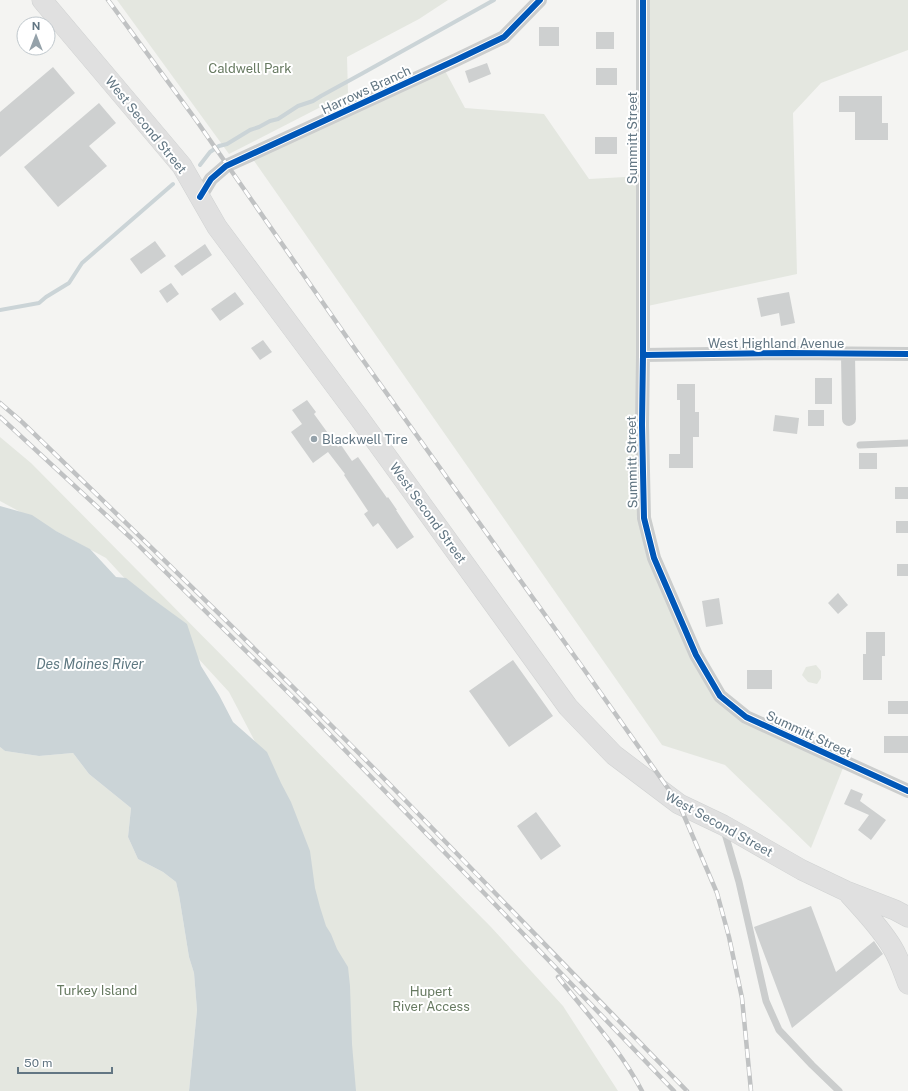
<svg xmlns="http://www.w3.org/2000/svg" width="908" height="1091" font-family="'Public Sans',sans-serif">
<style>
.green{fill:#e4e7e0}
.water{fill:#cbd4d7}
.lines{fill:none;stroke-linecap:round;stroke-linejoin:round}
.stream{stroke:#cbd4d7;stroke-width:4}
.building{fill:#ced0d0}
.secondary-casing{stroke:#d0d2d2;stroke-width:21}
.lane{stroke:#cbcdcd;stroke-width:7}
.street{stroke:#cbcdcd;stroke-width:14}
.secondary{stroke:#e0e0e0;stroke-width:20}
.rail-casing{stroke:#c0c2c3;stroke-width:4.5}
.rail{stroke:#fff;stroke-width:3;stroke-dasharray:9;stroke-linecap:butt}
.cycleway-casing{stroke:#fff;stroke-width:8}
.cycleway{stroke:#0057b8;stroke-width:6}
.poi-dot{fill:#95a2aa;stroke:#fff;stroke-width:1.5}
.labels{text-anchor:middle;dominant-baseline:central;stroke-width:4;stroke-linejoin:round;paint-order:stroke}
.park-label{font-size:13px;fill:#677a61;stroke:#fff}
.street-label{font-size:13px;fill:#627683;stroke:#fff}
.poi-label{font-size:13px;fill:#627683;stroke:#fff;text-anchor:start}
.water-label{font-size:14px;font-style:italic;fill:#5e7881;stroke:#fff}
</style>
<rect width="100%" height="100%" fill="#f4f4f2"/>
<path class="green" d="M 117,0 L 448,0 L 419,19 L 347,57 L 348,93 L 229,154 Z
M 643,0 L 908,0 L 908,50 L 821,83 L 793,113 L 797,274 L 643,307 L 644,518 L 720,696 L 845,763 L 811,848 L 725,765 L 662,745 L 250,155 L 443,67 L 465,108 L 544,114 L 589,179 L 643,176 Z
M 0,437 L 31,463 L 491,927 L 563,1006 L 618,1091 L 337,1091 L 281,791 L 229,692 L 106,558 L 0,501 Z
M 816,665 L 821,671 L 821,678 L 817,684 L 808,682 L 802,675 L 806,667 Z
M 0,747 L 5,751 L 39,756 L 73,753 L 89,774 L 131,808 L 128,837 L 138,859 L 163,872 L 176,882 L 179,895 L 189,957 L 194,973 L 197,1010 L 189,1091 L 0,1091 Z"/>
<path class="water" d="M 0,506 L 32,515 L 56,531 L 90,549 L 116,577 L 126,578 L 150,597 L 187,624 L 201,666 L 219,695 L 233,722 L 267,752 L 281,783 L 291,802 L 310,851 L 315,888 L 320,907 L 326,926 L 331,934 L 337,949 L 348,967 L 350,986 L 352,1044 L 356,1091 L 189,1091 L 197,1010 L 194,973 L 189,957 L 179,895 L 176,882 L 163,872 L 138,859 L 128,837 L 131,808 L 89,774 L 73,753 L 39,756 L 5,751 L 0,747 Z"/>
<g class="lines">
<path class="stream" d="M 200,165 L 210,152 L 219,146 L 227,144 L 250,130 L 259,127 L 270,121 L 278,119 L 298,106 L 313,101 L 321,96 L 363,73 L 494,0
M 0,310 L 39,303 L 46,297 L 69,283 L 82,263 L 173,184"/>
</g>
<path class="building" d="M 539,27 L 559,27 L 559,46 L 539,46 Z
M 596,32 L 614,32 L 614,49 L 596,49 Z
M 487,63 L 491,74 L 469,83 L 465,71 Z
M 53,67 L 75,93 L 0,157 L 0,112 Z
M 596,68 L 617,68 L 617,85 L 596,85 Z
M 839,96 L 882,96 L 882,123 L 888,123 L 888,140 L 855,140 L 855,112 L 839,112 Z
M 99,103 L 116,123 L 89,146 L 107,166 L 58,207 L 24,167 Z
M 595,137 L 617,137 L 617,154 L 595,154 Z
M 155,241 L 166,256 L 141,274 L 130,259 Z
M 205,244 L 212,255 L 182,276 L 174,266 Z
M 171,283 L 179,294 L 167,303 L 159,291 Z
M 235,292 L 244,304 L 220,321 L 211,309 Z
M 789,292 L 795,323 L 781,326 L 779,313 L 761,317 L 757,298 Z
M 263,340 L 272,352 L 260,360 L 251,348 Z
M 815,378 L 832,378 L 832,404 L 815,404 Z
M 677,384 L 695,384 L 695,412 L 699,412 L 699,437 L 693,437 L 693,468 L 669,468 L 669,454 L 680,454 L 680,400 L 677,400 Z
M 307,400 L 316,412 L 314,414 L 338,447 L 341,445 L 352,461 L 358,457 L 387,498 L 388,497 L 397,510 L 396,510 L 414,537 L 397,549 L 378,523 L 373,527 L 364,514 L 368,511 L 344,475 L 345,474 L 328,452 L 313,463 L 291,432 L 302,424 L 292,410 Z
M 808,410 L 824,410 L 824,426 L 808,426 Z
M 775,415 L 799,418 L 797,434 L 773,431 Z
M 859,453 L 877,453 L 877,469 L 859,469 Z
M 895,487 L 908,487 L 908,499 L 895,499 Z
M 896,521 L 908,521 L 908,533 L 896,533 Z
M 897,564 L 908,564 L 908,576 L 897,576 Z
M 838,593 L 848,605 L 838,614 L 828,603 Z
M 719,598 L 723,624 L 706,627 L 702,601 Z
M 866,632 L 885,632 L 885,656 L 882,656 L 882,680 L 863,680 L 863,654 L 866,654 Z
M 513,660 L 553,716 L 509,747 L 469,691 Z
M 747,670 L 772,670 L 772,689 L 747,689 Z
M 888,701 L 908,701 L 908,714 L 888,714 Z
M 884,736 L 908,736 L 908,753 L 884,753 Z
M 851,789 L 863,794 L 860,801 L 886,820 L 871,840 L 858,830 L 869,815 L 844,804 Z
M 536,812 L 561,846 L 541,860 L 517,826 Z
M 811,906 L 836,972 L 874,941 L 883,954 L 792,1028 L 754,927 Z"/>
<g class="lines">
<defs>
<path id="secondary" d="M 42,0 L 182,166 L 217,227 L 357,415 L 568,707 L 614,755 L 679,804 L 723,825 L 802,870 L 846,891 L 895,910 L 908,917
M 849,894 C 864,911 880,927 892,947 C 899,958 903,971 908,984"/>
</defs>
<use href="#secondary" class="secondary-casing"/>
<path class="lane" d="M 860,445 L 908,443
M 724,830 L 739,882 L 766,1001 L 779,1030 L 812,1065 L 839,1091"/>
<path class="street" d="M 643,0 L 643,355 L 642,425 L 644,518 L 654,558 L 696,655 L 720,696 L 746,717 L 908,791
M 200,197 L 211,179 L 226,166 L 456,60 L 504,37 L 540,0
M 848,354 L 849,419
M 643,355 L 789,353 L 908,354"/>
<use href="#secondary" class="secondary"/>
<defs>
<path id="rail" d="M 108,0 L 196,120 L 355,349 L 583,668 L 679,804 L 717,893 L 729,937 L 742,998 L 751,1091
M 0,403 L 21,421 C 150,546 278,670 403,798 C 498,896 592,994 687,1091
M 0,417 L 131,538 L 305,709 L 486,895 L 674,1091
M 558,977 C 587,1014 620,1049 642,1091"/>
</defs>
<use href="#rail" class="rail-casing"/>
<use href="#rail" class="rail"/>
<defs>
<path id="cycleway" d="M 643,0 L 643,355 L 642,425 L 644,518 L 654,558 L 696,655 L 720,696 L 746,717 L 908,791
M 200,197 L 211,179 L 226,166 L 456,60 L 504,37 L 540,0
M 643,355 L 789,353 L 908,354"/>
</defs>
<use href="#cycleway" class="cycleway-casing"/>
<use href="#cycleway" class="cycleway"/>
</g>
<circle class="poi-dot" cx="314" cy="439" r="4"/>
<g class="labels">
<g class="park-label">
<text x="250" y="68">Caldwell Park</text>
<text x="97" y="990">Turkey Island</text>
<text x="431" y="991">Hupert<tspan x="431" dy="15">River Access</tspan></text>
</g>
<g class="street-label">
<text transform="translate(366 90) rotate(-25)">Harrows Branch</text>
<text transform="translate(146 125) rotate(51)">West Second Street</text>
<text transform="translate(632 138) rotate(-90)">Summitt Street</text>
<text x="776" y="343">West Highland Avenue</text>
<text transform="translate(632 462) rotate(-91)">Summitt Street</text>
<text transform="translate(428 513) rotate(54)">West Second Street</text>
<text transform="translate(809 734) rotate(25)">Summitt Street</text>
<text transform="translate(719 824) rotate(29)">West Second Street</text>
</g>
<g class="poi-label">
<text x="322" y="439">Blackwell Tire</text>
</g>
<g class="water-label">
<text x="90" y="664">Des Moines River</text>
</g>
</g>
<g transform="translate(36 36)"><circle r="19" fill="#ffffff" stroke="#c0c8cd"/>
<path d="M0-3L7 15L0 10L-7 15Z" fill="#95a2aa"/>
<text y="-6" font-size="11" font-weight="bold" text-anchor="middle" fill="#627683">N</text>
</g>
<path d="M18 1067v6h94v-6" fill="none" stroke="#627683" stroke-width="2"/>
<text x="24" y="1067" font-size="12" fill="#627683" stroke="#ffffff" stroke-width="3" paint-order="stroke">50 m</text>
</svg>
